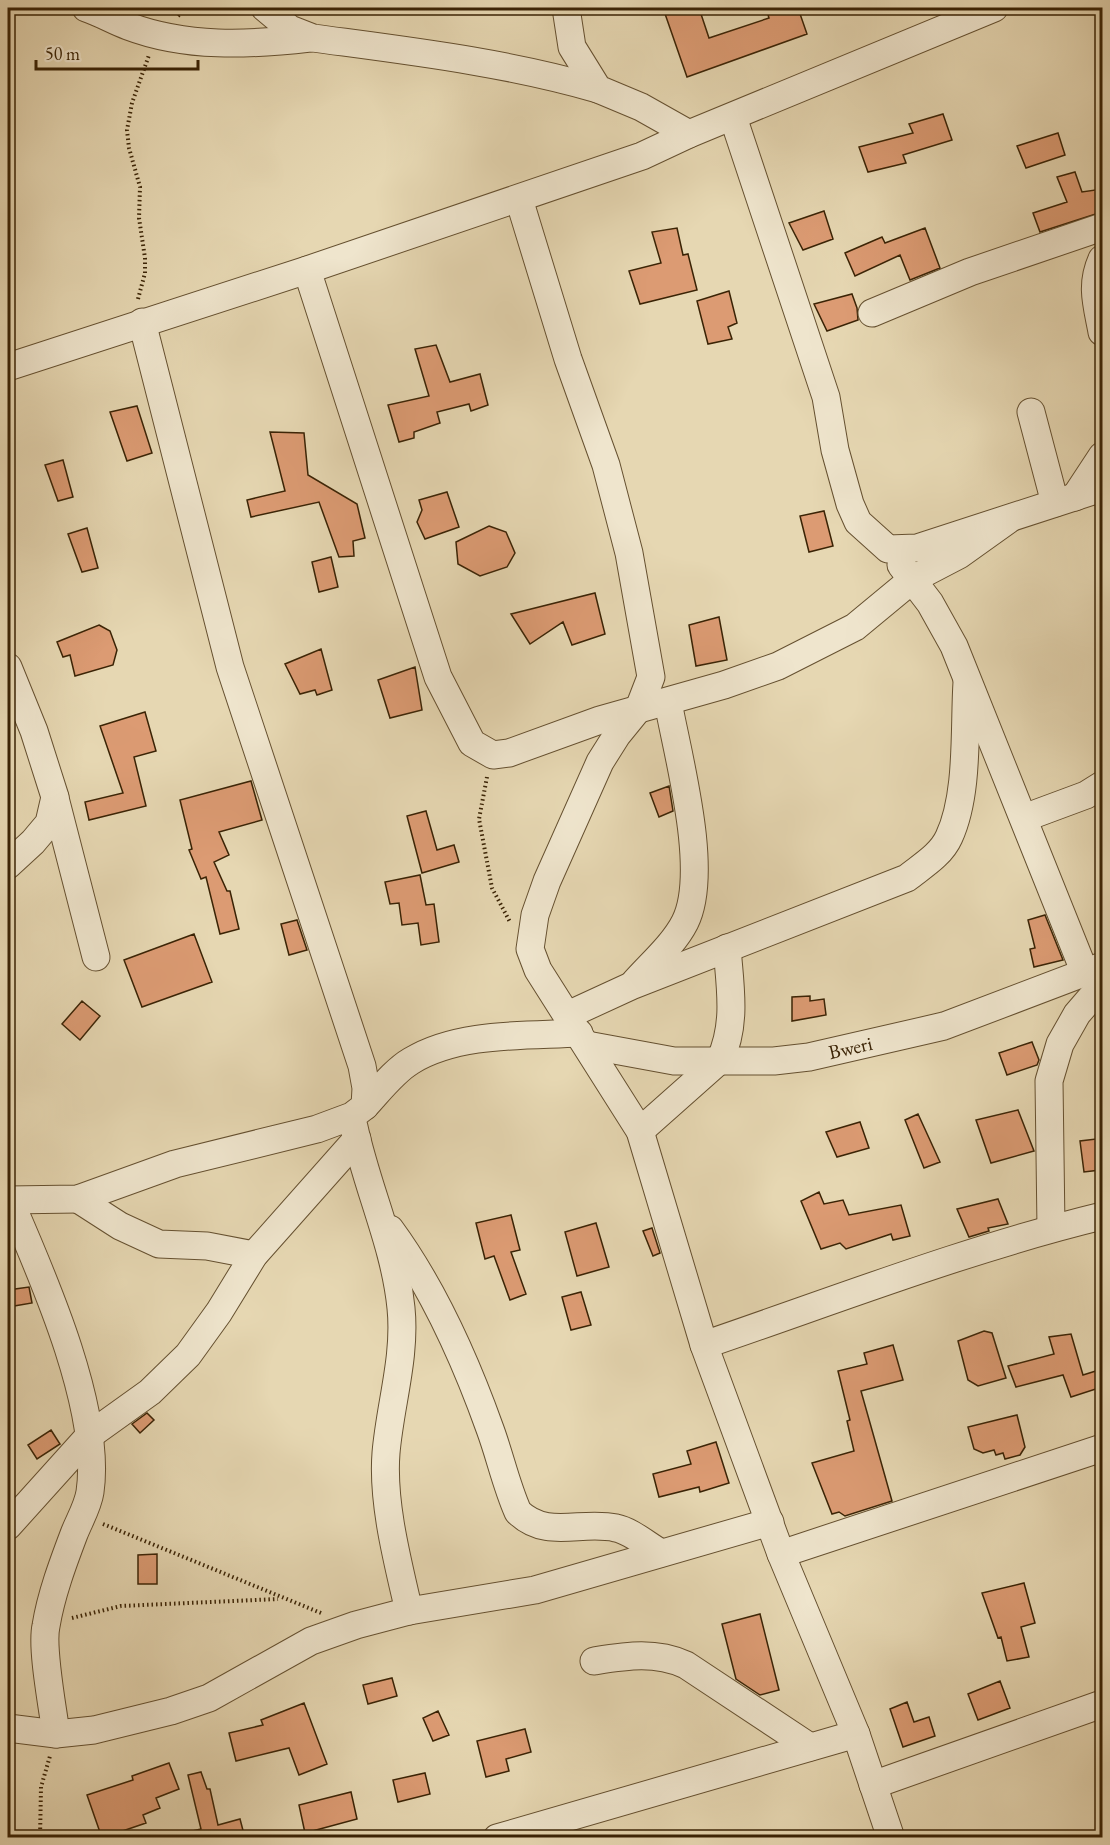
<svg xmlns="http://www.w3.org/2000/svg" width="1110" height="1845" font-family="'EB Garamond',serif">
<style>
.building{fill:#dc9b73;stroke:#3a2305;stroke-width:1.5}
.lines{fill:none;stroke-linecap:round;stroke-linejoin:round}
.minor-casing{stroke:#655030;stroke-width:29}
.path{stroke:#3a2305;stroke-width:4;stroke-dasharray:1.5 3;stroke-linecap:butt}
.minor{stroke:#efe5cd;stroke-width:27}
.labels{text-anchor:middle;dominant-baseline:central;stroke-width:5;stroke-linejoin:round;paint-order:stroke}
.street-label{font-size:20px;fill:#3a2305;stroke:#efe5cd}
</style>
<rect width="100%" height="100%" fill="#e6d7b2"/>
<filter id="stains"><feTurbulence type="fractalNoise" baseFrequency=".00333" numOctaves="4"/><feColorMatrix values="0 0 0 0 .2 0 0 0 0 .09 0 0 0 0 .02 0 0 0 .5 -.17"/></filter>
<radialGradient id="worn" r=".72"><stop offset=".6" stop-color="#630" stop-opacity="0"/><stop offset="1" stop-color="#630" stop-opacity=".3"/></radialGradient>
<path class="building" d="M 663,8 L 699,8 L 709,38 L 769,18 L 766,8 L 798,8 L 807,34 L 687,77 Z
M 943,114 L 952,140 L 903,155 L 906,163 L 868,172 L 859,147 L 913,133 L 909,124 Z
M 1058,133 L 1065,155 L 1026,168 L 1017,146 Z
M 1075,172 L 1082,192 L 1102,189 L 1102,212 L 1040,232 L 1033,213 L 1067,202 L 1057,177 Z
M 824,211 L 833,239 L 803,250 L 789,223 Z
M 677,228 L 683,255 L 688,254 L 697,290 L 640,304 L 629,271 L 661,263 L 652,232 Z
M 925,228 L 940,268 L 910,280 L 900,255 L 855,276 L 845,253 L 882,237 L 885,243 Z
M 729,291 L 737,323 L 728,327 L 732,339 L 708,344 L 697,301 Z
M 852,294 L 857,308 L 858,320 L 827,331 L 814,304 Z
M 436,345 L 450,382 L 480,374 L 488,405 L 471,411 L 469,404 L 437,412 L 440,423 L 414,432 L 414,438 L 399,442 L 388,405 L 429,396 L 415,349 Z
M 137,406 L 152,453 L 127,461 L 110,412 Z
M 270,432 L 304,433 L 308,475 L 357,504 L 365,538 L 353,541 L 354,556 L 339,557 L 319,502 L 251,517 L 247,500 L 285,491 Z
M 63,460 L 73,497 L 58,501 L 45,465 Z
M 447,492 L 459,527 L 425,539 L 417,522 L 422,510 L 419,500 Z
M 824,511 L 833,546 L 809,552 L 800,516 Z
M 489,526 L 506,532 L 515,553 L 507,567 L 480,576 L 458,564 L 456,542 Z
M 87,528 L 98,568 L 82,572 L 68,534 Z
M 331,557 L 338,587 L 319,592 L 312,562 Z
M 595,593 L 605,634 L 572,645 L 563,622 L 530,644 L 511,614 Z
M 719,617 L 727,660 L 696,666 L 689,625 Z
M 99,625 L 110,631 L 117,650 L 113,665 L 75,676 L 70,655 L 63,657 L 57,642 Z
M 321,649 L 332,690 L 317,695 L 315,690 L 300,694 L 285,664 Z
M 415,667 L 422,710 L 390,718 L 378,680 Z
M 145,712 L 156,751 L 134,757 L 146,806 L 89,820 L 85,802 L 123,793 L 100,726 Z
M 251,781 L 262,820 L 219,832 L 229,855 L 214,862 L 227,891 L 230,891 L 239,929 L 220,934 L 206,877 L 201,879 L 189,850 L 192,849 L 180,800 Z
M 669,786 L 673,811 L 659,817 L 650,793 Z
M 426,811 L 437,850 L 454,845 L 459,862 L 422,873 L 407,816 Z
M 420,875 L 426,905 L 434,904 L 439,942 L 421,945 L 418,923 L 402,925 L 399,903 L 390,904 L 385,882 Z
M 1045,915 L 1063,960 L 1034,967 L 1030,949 L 1035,948 L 1028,920 Z
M 297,920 L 307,950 L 289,955 L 281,924 Z
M 194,934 L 212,982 L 142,1007 L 124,960 Z
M 810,996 L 810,1001 L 824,999 L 826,1015 L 792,1021 L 792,997 Z
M 82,1001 L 100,1016 L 80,1040 L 62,1024 Z
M 1032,1042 L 1039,1060 L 1037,1065 L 1007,1075 L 999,1053 Z
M 1018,1110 L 1034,1151 L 991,1163 L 976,1120 Z
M 918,1114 L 940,1162 L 924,1168 L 905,1120 Z
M 860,1122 L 869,1148 L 837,1157 L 826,1132 Z
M 1096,1139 L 1100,1170 L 1084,1172 L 1080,1141 Z
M 819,1192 L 824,1204 L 843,1200 L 849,1215 L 901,1205 L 910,1236 L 893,1240 L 891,1234 L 846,1249 L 840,1243 L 821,1249 L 801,1201 Z
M 998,1199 L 1008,1224 L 988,1228 L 989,1231 L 969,1237 L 957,1209 Z
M 511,1215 L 520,1250 L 511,1252 L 526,1294 L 510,1300 L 494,1256 L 485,1259 L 476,1223 Z
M 596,1223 L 609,1267 L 577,1276 L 565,1232 Z
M 652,1228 L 660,1253 L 653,1256 L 643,1231 Z
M 29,1287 L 32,1303 L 8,1307 L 8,1290 Z
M 581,1292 L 591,1325 L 571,1330 L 562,1297 Z
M 984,1331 L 992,1333 L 1006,1378 L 978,1386 L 968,1380 L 958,1341 Z
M 1071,1334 L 1083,1375 L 1102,1369 L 1102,1387 L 1071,1397 L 1063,1375 L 1016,1387 L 1008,1366 L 1054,1354 L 1049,1337 Z
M 893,1345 L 903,1380 L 861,1391 L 892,1501 L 845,1516 L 839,1512 L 832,1514 L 812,1463 L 854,1451 L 847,1421 L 850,1420 L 838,1371 L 867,1364 L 864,1353 Z
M 147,1413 L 154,1420 L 140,1433 L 132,1424 Z
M 1017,1415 L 1025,1447 L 1020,1455 L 1005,1459 L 1003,1453 L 996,1455 L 994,1450 L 983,1453 L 974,1449 L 968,1427 Z
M 51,1430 L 60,1444 L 37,1459 L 28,1445 Z
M 716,1442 L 729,1483 L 700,1492 L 699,1487 L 659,1497 L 653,1474 L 691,1464 L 687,1451 Z
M 157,1554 L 157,1584 L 138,1584 L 138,1555 Z
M 1024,1583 L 1035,1623 L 1021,1627 L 1029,1657 L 1007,1661 L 1001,1637 L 998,1638 L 982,1593 Z
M 760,1614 L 779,1690 L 760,1695 L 736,1679 L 722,1624 Z
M 392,1678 L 397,1696 L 368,1704 L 363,1685 Z
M 1000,1681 L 1010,1708 L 978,1720 L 968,1694 Z
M 907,1702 L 914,1722 L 929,1717 L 935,1736 L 903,1747 L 890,1709 Z
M 304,1703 L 327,1764 L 299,1775 L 289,1748 L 236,1761 L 229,1733 L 263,1725 L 261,1720 Z
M 438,1711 L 449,1735 L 433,1741 L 423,1718 Z
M 525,1729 L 531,1752 L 506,1759 L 509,1771 L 486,1777 L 477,1741 Z
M 169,1763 L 179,1789 L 156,1798 L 160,1808 L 143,1815 L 146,1823 L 102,1838 L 87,1795 L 133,1780 L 132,1776 Z
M 201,1772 L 207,1789 L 210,1789 L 218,1825 L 240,1819 L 245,1838 L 193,1838 L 192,1831 L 201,1829 L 188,1775 Z
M 425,1773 L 430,1794 L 398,1802 L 393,1780 Z
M 351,1792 L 357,1819 L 305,1833 L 299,1805 Z"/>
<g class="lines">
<defs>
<g id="minor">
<path d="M 86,8 C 101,13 114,21 128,26 C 186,48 249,45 310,38"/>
<path d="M 265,8 L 290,29 L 313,38 C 409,51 505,62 598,89"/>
<path d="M 566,8 L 572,47 L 598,89 L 641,107 L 689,134"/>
<path d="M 733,117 L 826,397 L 835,450 L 850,504 L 858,522 L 888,549 L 917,548 L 1102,488"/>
<path d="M 519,199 L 568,359 L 606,465 L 629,553 L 651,677 L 639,708 L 617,735 L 600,762 L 547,881 L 535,915 L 530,949 L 538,970 L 640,1131 L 704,1345 L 781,1554 L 856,1734 L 891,1838"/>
<path d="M 1102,259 C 1090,285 1097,305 1102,332"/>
<path d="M 307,270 L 438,677 L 472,743 L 493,755 L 509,753 L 600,720 L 724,685 L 778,666 L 855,627 L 913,579 L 959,555 L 1008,520"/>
<path d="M 872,313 L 970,272 L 1102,227"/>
<path d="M 8,367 L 307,270 L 642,156 L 689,134 L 994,8"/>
<path d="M 1031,412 L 1055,503"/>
<path d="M 1075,497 L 1102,456"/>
<path d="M 901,565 L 930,603 L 954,646 L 1085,973"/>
<path d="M 8,667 L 34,731 L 55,797 L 49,823 L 33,842 L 8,865"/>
<path d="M 55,798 L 96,957"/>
<path d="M 1024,818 L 1086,795 L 1102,785"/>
<path d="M 635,982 C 651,964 674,944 685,922 C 710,872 678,757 668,702"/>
<path d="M 568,1015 L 631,986 L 907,878 C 922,866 941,855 949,837 C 969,794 964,729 967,682"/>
<path id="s1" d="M 587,1045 L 674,1061 L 774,1061 L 809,1057 L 944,1026 L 1102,966"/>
<path d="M 365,1106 C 379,1091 394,1071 411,1061 C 458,1032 526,1036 579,1033"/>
<path d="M 354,1127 C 367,1188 395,1246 401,1308 C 406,1357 390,1405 386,1453 C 382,1503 398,1563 409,1611"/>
<path d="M 640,1131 L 720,1060 C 737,1024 730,986 727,948"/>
<path d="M 78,1199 L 120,1226 L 159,1244 L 207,1246 L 254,1255"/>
<path d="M 8,1200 L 78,1199 L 175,1164 L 317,1129 L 352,1116 L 365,1106 L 366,1088 L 362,1066 L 230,667 L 142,322"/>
<path d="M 10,1201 C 43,1277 102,1410 90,1492 C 88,1506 79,1521 74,1534 C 63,1563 51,1595 46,1626 C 41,1648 53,1709 56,1734"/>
<path d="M 1051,1228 L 1049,1081 L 1060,1044 L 1077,1014 L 1102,985"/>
<path d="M 390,1229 C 434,1289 465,1359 490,1429 C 500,1456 506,1485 518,1512 C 547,1540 581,1520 616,1528 C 631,1531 647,1545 661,1553"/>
<path d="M 704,1345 C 836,1300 967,1249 1102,1216"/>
<path d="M 8,1526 L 90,1435 L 150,1392 L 188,1355 L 219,1312 L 254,1255 L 357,1139"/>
<path d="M 781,1554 L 1102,1448"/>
<path d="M 594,1661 C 626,1656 655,1651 686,1665 L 810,1747"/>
<path d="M 8,1728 L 56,1734 L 94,1730 L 171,1711 L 209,1698 L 311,1641 L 356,1625 L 409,1611 L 535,1590 L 770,1522"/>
<path d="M 873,1785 L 1102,1704"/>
<path d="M 497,1838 L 856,1734"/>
</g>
</defs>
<use href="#minor" class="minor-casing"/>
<path class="path" d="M 1098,8 L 1102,11
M 178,16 L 186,8
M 138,299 L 145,273 L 145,258 L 139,218 L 140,187 L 129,148 L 127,130 L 132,103 L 149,55
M 487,777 L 479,819 L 492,888 L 510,922
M 103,1524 L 321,1613
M 72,1618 L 121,1606 L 278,1599
M 40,1838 L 41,1787 L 50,1756"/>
<use href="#minor" class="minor"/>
</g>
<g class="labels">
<g class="street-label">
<text stroke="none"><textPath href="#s1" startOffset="266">Bweri</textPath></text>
</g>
</g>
<rect width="1110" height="1845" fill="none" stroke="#e6d7b2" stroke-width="30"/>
<rect x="9" y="9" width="1092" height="1827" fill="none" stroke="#3a2305" stroke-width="3"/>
<rect x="15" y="15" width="1080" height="1815" fill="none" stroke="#3a2305" stroke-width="1.5"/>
<path d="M36 60v9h162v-9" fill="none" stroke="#3a2305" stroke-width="3"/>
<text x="45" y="60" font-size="18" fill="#3a2305" stroke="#efe5cd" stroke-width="4.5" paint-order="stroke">50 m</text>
<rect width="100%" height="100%" filter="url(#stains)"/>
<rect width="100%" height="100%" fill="url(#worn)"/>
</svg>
